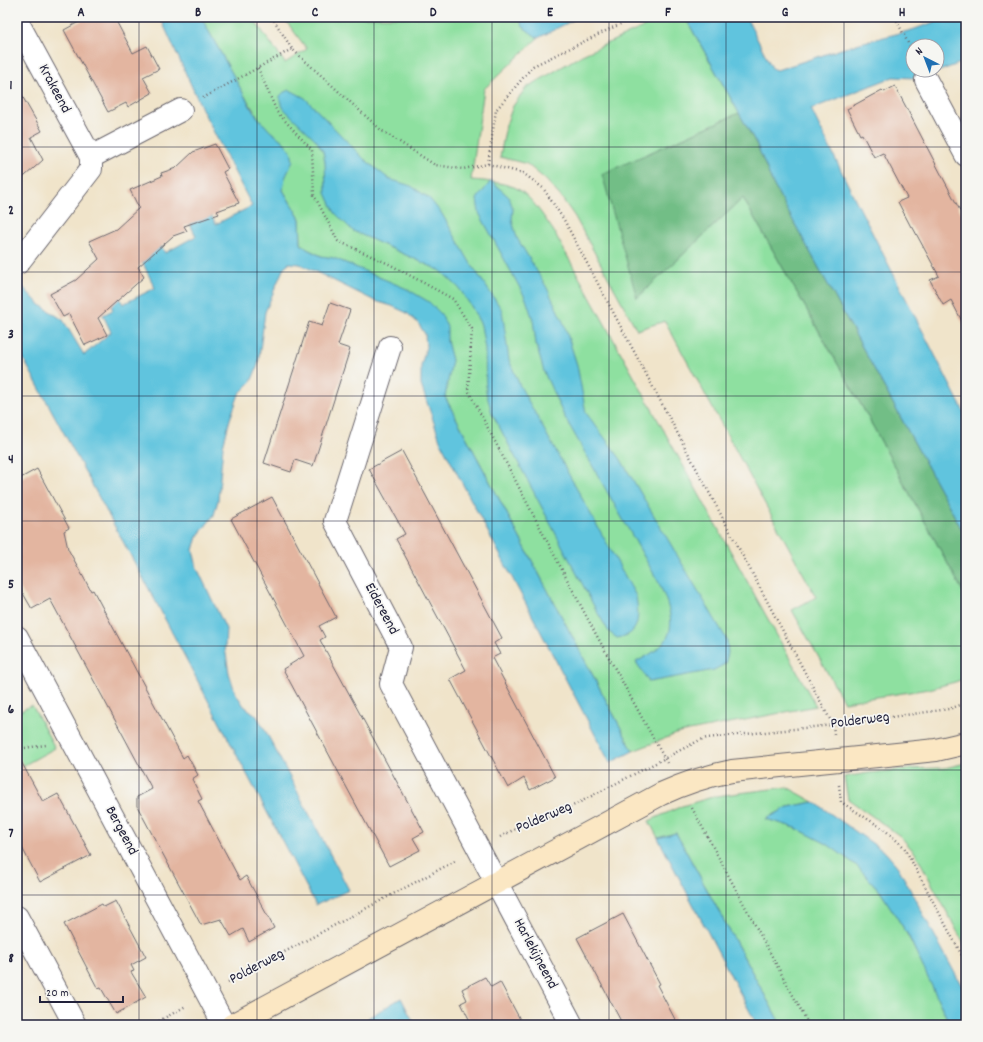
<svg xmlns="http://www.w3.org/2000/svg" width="983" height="1042" font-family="Dekko,sans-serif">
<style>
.green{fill:#8ee0a0;stroke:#58816e}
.forest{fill:#72be86;stroke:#4a7060}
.water{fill:#60c4de;stroke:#41738c;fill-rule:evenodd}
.building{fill:#e3b5a0}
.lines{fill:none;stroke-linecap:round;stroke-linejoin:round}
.street-casing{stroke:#6a666d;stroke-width:24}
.secondary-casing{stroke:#6a666d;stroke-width:24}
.path{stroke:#6a666d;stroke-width:2.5;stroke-dasharray:1 3;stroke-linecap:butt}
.street{stroke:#fff;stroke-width:22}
.secondary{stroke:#fbe7c3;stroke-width:22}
.grid{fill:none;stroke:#22223b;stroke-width:1;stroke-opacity:0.55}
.labels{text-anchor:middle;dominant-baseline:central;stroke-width:3.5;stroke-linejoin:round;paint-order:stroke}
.street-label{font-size:15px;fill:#22223b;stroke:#f6f6f2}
.neatline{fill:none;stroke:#22223b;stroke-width:1.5}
.grid-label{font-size:13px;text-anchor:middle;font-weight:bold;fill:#22223b}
</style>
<rect width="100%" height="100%" fill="#f6f6f2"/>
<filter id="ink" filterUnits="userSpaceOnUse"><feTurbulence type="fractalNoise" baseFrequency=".025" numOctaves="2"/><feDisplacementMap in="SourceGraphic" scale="8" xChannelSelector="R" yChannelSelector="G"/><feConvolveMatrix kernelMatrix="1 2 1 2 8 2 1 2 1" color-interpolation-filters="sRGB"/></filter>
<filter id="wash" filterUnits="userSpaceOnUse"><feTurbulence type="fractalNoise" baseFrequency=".012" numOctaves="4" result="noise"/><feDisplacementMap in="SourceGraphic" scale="16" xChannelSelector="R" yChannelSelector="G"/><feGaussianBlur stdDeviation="0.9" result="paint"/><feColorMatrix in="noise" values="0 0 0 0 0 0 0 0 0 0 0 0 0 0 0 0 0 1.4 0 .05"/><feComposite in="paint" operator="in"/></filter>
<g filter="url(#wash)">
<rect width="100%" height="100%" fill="#f0e4ca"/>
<path class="green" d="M 201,17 L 252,17 L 285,63 L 307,49 L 283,17 L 560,17 L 484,89 L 471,180 C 485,181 500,182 514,187 C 529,193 544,217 553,230 L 816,706 L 679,733 L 633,751 L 445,397 L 447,340 L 441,314 L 307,249 L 301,244 L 300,219 L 283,190 L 258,117 L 241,90 Z
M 665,17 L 685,17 L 739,113 L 658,149 L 637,298 L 743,198 L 864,410 L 966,597 L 966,678 L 955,682 L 929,689 L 844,702 L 792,610 L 816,597 L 665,321 L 637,330 L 575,217 L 561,197 L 546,180 L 527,164 L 500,157 L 506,125 L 513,106 L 526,88 L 582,55 Z
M 32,705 L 55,748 L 17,769 L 17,713 Z
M 966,763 L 966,948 L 916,854 L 900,836 L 848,799 L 844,777 L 869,773 L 908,769 L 945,768 Z
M 787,787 L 814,802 L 788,807 L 766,819 C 776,822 786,824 795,828 C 813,834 844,853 857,866 C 902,909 924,970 950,1025 L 781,1025 L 676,833 L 658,838 L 649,821 L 682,806 L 716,796 Z"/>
<path class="forest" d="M 739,113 L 757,145 L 773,184 L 966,537 L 966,597 L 864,410 L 743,198 L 637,298 L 602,174 Z"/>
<path class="water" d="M 160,17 L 201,17 L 254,113 L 270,131 L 283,141 L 291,151 L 293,161 L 285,178 L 283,190 L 300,219 L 301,244 L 307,249 L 321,256 L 334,258 L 407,289 L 429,302 L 441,314 L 447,327 L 447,341 L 452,360 L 445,397 L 633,751 L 610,763 L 441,443 L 421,385 L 421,366 L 426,347 L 425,334 L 418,323 L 407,313 L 392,306 L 375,301 L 300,264 L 289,263 L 284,267 L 265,312 L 258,365 L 251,382 L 239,394 L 230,419 L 223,446 L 218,500 L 214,515 L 197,537 L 193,550 L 197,568 L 226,629 L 225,648 L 229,673 L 235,692 L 244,706 L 256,715 L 264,728 L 349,890 L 316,905 L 156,602 L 17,347 L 17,281 L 39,304 L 63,320 L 84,355 L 111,332 L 103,315 L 113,310 L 98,276 L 103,272 L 123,304 L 155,288 L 137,251 L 149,224 L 165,253 L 196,236 L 178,200 L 198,191 L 216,224 L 252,206 L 203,111 Z
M 519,17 L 579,17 L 538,38 L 523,27 Z
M 685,17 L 746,17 L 772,68 L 777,70 L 860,43 L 912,30 L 948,17 L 966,17 L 966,61 L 934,73 L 915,78 L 893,77 L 811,109 L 855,199 L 966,416 L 966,537 L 773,184 L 757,145 ZM 913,46 L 937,46 L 937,70 L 913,70 Z
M 290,90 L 305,98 L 364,159 L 389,179 L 411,186 L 429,198 L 442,214 L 471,264 L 502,310 L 509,360 L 520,386 L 636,596 C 639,616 641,635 617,638 L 609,632 L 596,610 L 492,413 L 486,392 L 485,349 L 481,325 L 471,306 L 459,288 L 441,271 L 353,231 L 335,213 L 326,193 L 325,162 L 323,151 L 316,140 L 284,109 L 280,101 L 280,96 L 284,92 Z
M 491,181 L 509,197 L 513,209 L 512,220 L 517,238 L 547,288 L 564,324 L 577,365 L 586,413 L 620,458 L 727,640 L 728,653 L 725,664 L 714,670 L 649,682 L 636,662 C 645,657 655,652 662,645 C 679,627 667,602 659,583 L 563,414 L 544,372 L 536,344 L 533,320 L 526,299 L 479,213 L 477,199 Z
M 814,802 L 886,853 L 898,867 L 966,994 L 966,1025 L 950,1025 L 908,935 L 880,891 L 856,865 L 827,844 L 796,828 L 766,819 L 788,807 Z
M 676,833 L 781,1025 L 757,1025 L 658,838 Z
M 401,998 L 415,1025 L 371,1025 L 368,1018 Z"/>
<g id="blocks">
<path class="building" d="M 88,17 L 114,17 L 133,53 L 147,46 L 159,69 L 143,77 L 152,93 L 128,107 L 126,103 L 108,112 L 64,30 Z
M 895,86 L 966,222 L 966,329 L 951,300 L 943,305 L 930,280 L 939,276 L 912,226 L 911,227 L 898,202 L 907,198 L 883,153 L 874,157 L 862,134 L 860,135 L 847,109 L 882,90 L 884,92 Z
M 17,87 L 42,131 L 31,137 L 43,160 L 17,183 Z
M 215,144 L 228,169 L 223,172 L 239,203 L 217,211 L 219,214 L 184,226 L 187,231 L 173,236 L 138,267 L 144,277 L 98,318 L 107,335 L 85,345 L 69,314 L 63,317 L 50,294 L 76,280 L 99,259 L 89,241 L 116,229 L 139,208 L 130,190 L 162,176 L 161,173 L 176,168 L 193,152 Z
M 330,303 L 350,310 L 338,345 L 350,349 L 313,466 L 295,460 L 291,472 L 264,463 L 309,322 L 322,326 Z
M 402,451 L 502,638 L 494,643 L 500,654 L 492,658 L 555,777 L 530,790 L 524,778 L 508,788 L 450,679 L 466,670 L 396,539 L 405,534 L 369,469 Z
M 37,469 L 69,528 L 64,531 L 68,549 L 91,591 L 93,590 L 183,758 L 187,755 L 198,775 L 192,779 L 202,799 L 198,801 L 240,880 L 246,876 L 274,928 L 249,942 L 243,929 L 231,936 L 221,919 L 201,925 L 137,806 L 137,797 L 152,789 L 50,599 L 32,609 L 17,583 L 17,480 Z
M 272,497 L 336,617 L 319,626 L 325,637 L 320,640 L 424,832 L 413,838 L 420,850 L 389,866 L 283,669 L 304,656 L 231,519 Z
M 17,754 L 43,802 L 58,794 L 91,855 L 40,882 L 17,838 Z
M 116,901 L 146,957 L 131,965 L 134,971 L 131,972 L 146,997 L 116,1014 L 101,988 L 98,989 L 64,924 L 102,904 L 104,907 Z
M 623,914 L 660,984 L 657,985 L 678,1025 L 623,1025 L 577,938 Z
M 485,977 L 491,987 L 500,982 L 523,1025 L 472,1025 L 461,1003 L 467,1000 L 462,989 Z"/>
</g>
</g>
<g filter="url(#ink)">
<use href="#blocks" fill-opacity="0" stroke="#6a666d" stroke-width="1"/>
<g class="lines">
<defs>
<path id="street" d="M 17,21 L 91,157 L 91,169 L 18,263
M 926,80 L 966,155
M 91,157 L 181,110
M 390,347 L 335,521 L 401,647 L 391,684 L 572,1025
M 17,637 L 224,1025
M 17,917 L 75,1025"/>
<path id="secondary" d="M 232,1025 L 661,794 C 685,783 706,776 732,771 L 936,750 L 966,743"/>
</defs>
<use href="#street" class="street-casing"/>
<use href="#secondary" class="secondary-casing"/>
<path class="path" d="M 272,17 L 292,49 L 381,130 L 435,165 L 463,169 L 488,164 L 523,173 L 543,188 L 564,220 L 833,725 L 834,734
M 895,17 L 913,53
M 258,68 L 277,112 L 312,150 L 314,195 L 338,241 L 389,264 L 453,299 L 472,329 L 468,390 L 592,627 L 667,763
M 203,98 L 292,49
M 488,164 L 496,110 L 533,66 L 635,17
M 17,749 L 46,745
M 839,785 L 841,802 L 885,830 L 904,847 L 966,963
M 692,808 L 809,1025
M 500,837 L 521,826 L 557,814 L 700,740 L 707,738 L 833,725 L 949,709 L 966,703
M 228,982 L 457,860
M 152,1025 L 186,1006"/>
<use href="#street" class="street"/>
<use href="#secondary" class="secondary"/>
</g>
</g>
<path class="grid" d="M 139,17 L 139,1025M 257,17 L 257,1025M 374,17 L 374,1025M 492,17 L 492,1025M 609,17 L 609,1025M 726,17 L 726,1025M 844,17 L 844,1025M 17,147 L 966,147M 17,272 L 966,272M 17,396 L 966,396M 17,521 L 966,521M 17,646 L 966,646M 17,770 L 966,770M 17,895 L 966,895"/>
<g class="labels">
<g class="street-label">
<text transform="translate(54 89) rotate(62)">Krakeend</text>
<text transform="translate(381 609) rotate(62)">Eidereend</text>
<text transform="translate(860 721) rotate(-7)">Polderweg</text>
<text transform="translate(544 818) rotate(-23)">Polderweg</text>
<text transform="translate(121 831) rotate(62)">Bergeend</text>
<text transform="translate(535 954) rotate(62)">Harlekijneend</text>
<text transform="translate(257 967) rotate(-28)">Polderweg</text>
</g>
</g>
<rect width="983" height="1042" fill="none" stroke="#f6f6f2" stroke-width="44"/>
<g transform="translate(925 58) rotate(318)"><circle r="19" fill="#f6f6f2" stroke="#a1a1a9"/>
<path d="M0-3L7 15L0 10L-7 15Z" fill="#1f6fb2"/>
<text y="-6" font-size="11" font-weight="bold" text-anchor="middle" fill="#22223b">N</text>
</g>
<path d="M40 996v6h83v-6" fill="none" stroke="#22223b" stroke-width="2"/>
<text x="46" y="996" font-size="12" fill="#22223b" stroke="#f6f6f2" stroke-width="3" paint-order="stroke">20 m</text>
<rect x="22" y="22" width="939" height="998" class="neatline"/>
<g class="grid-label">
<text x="81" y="16">A</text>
<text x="198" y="16">B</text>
<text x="315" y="16">C</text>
<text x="433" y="16">D</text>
<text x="550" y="16">E</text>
<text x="668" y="16">F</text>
<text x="785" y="16">G</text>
<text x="902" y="16">H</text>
<text x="11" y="89">1</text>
<text x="11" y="214">2</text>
<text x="11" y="338">3</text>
<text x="11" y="463">4</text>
<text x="11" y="588">5</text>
<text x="11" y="713">6</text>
<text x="11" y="837">7</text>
<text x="11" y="962">8</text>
</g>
</svg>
